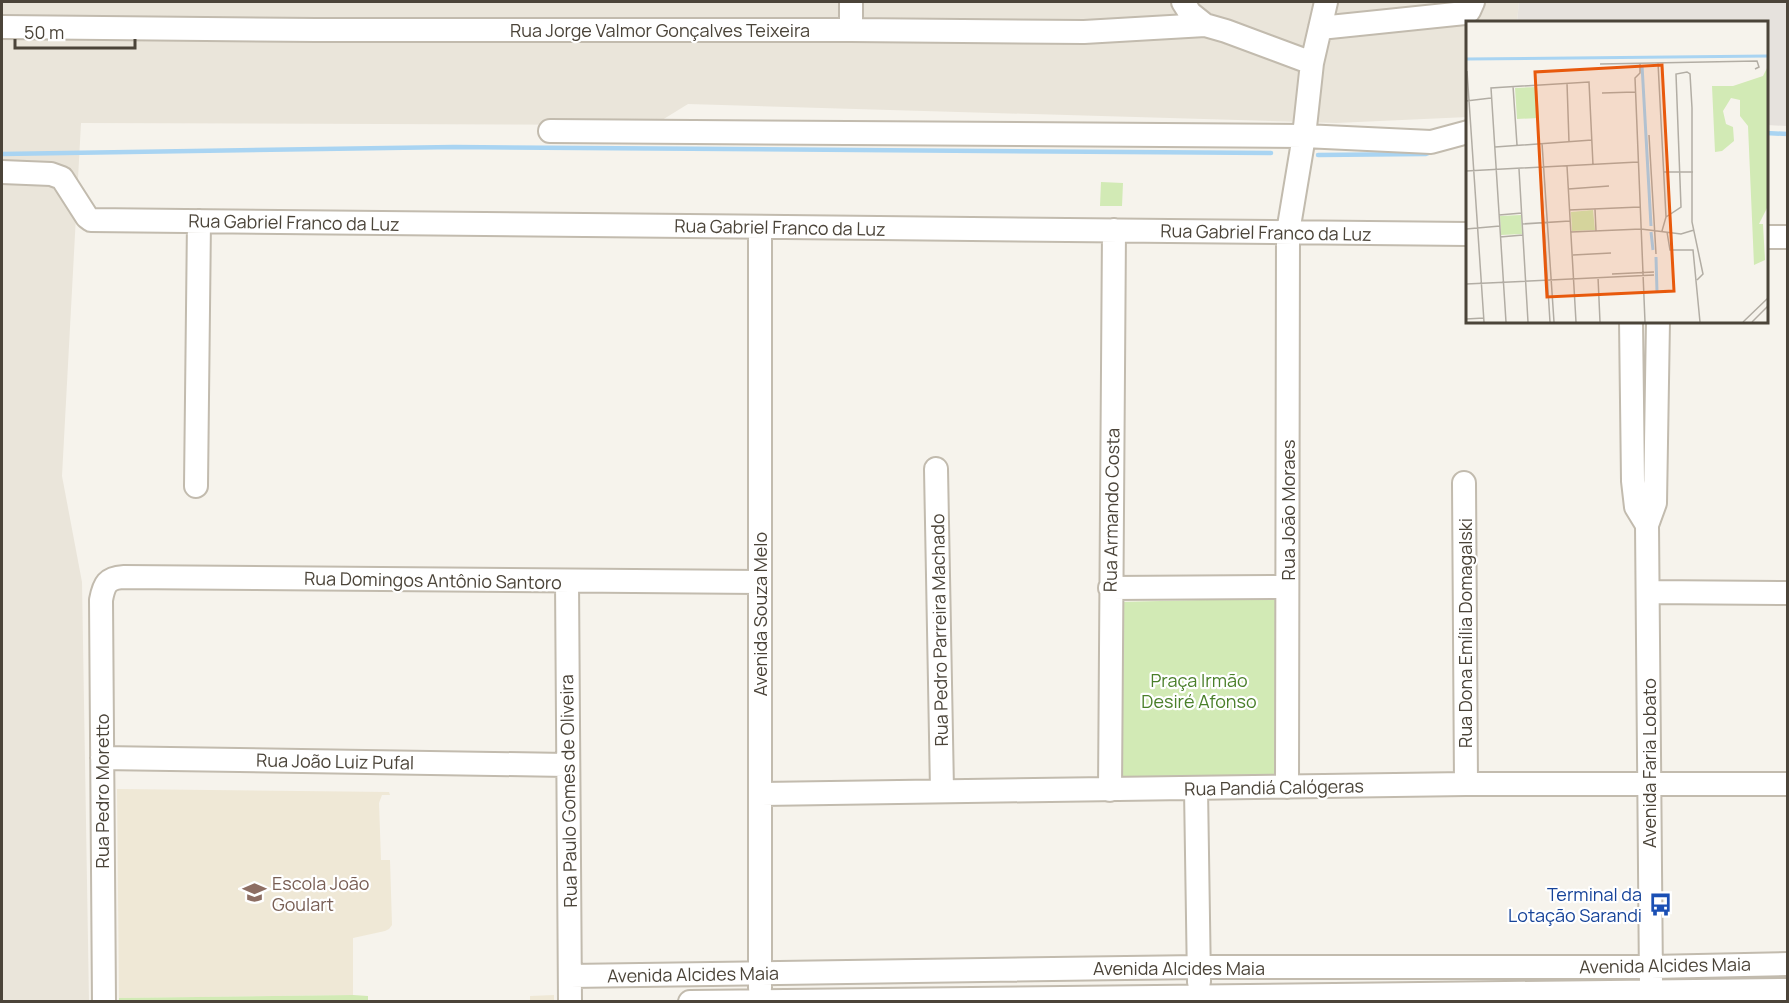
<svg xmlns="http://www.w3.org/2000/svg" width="1789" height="1003" font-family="Manrope,sans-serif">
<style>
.residential{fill:#eae5da}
.industrial{fill:#e6e2dd}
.education{fill:#efe8d6}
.green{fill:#d2eab5}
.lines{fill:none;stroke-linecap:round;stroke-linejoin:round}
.stream{stroke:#a9d4f2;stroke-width:4.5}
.minor-casing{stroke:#c2bbae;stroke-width:26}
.minor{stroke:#fff;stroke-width:22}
.labels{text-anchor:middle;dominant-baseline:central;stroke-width:4.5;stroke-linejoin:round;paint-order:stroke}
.street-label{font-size:18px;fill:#4b4439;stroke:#fff}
.park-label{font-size:18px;fill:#4a7f2a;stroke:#fff}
.education-label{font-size:18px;fill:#785e54;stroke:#fff;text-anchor:start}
.transit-label{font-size:18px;fill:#164399;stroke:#fff;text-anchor:end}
.inset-river{fill:none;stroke:#a9d4f2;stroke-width:3}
.inset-road{fill:none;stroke:#b2ada4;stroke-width:1.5}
.view{fill:#e8590c;fill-opacity:0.15;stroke:#e8590c;stroke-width:3}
.inset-edge{fill:none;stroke:#4b4439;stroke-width:3}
</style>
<rect width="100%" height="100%" fill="#f6f3ec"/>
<path class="residential" d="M 2,2 L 1519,2 L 1517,22 L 1468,22 L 1468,117 L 1336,123 L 688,104 L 654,125 L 81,123 L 62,476 L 82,582 L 89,1001 L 2,1002 Z"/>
<path class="industrial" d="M 1519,2 L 1787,2 L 1787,126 L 1767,125 L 1766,22 L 1517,22 Z"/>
<path class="education" d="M 117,789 L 389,792 L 390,795 L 382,795 L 379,803 L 381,860 L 390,860 L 392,925 L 389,929 L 385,931 L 353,938 L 353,995 L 119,998 Z
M 554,995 L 554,1001 L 530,1001 L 530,996 Z"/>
<path class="green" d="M 1101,182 L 1123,183 L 1122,206 L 1100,206 Z
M 1277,598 L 1279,779 L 1121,782 L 1119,602 Z
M 353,995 L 368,996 L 368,1001 L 119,1001 L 119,998 Z"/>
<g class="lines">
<path class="stream" d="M 1766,133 L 1788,134
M 2,154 L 454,147 L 1271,153
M 1318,155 L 1426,154 L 1434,151"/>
<defs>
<path id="minor" d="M 1183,2 L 1190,13 L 1205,25
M 2,27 L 316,30 L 851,30 L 1084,32 L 1205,25 L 1226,31 L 1312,63
M 1320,28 L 1465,13 L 1469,11 L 1473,2
M 851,30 L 851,2
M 550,131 L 1304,136 L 1431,142 L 1468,132
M 2,172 L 51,174 L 62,178 L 87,217 L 91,220 L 1468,234
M 1766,237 L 1788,237
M 1631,321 L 1633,481 L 1636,507 L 1647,525
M 936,469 L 942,790
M 1464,483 L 1466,784
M 196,486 L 199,221
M 567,581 L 570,1002
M 1110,588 L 1287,587
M 1648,592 L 1788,593
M 102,758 L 567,765
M 1287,787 L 1288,232 L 1304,136 L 1312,63 L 1326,2
M 1196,789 L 1199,982
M 1110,790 L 1114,230
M 760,794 L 1466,784 L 1788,784
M 570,976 L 1199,967 L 1651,967 L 1788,964
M 1651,982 L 1647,525 L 1655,503 L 1658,321
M 760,988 L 760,227
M 104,1002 L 101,600 C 104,584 107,578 124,577 L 760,582
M 690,1002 L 1788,990"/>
</defs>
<use href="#minor" class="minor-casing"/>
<use href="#minor" class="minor"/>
</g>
<defs>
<symbol id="school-bare" viewBox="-9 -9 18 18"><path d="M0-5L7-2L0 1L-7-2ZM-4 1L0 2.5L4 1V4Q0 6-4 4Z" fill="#8d6e63" stroke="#fff" stroke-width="2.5" paint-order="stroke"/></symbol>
<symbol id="bus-bare" viewBox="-9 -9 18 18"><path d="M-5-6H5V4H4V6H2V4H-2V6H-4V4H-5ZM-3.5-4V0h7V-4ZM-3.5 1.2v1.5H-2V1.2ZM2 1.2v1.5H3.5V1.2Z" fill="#1a4fb4" stroke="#fff" stroke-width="2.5" paint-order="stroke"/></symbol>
</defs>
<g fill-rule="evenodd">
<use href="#school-bare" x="238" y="876" width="33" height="33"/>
<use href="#bus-bare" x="1644" y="888" width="33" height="33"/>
</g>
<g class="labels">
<g class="street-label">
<text x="660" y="30">Rua Jorge Valmor Gonçalves Teixeira</text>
<text transform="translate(294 222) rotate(1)">Rua Gabriel Franco da Luz</text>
<text transform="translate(780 227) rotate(1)">Rua Gabriel Franco da Luz</text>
<text transform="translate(1266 232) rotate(1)">Rua Gabriel Franco da Luz</text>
<text transform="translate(1111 510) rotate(-89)">Rua Armando Costa</text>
<text transform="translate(1288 510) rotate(-90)">Rua João Moraes</text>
<text transform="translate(433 580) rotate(1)">Rua Domingos Antônio Santoro</text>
<text transform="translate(760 614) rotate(-90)">Avenida Souza Melo</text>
<text transform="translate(939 630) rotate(-91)">Rua Pedro Parreira Machado</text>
<text transform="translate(1465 633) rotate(-90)">Rua Dona Emília Domagalski</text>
<text transform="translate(335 761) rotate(1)">Rua João Luiz Pufal</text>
<text transform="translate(1649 763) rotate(-90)">Avenida Faria Lobato</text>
<text transform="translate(1274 787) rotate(-1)">Rua Pandiá Calógeras</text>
<text transform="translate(102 791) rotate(-90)">Rua Pedro Moretto</text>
<text transform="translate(568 791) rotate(-91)">Rua Paulo Gomes de Oliveira</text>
<text transform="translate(1665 965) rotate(-1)">Avenida Alcides Maia</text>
<text x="1179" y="968">Avenida Alcides Maia</text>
<text transform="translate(693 974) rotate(-1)">Avenida Alcides Maia</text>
</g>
<g class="park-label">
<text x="1199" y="680">Praça Irmão<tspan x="1199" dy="21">Desiré Afonso</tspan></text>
</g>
<g class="education-label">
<text x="272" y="883">Escola João<tspan x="272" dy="21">Goulart</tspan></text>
</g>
<g class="transit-label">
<text x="1642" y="894">Terminal da<tspan x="1642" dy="21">Lotação Sarandi</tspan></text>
</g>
</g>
<g transform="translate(1466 21)">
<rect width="302" height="302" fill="#f6f3ec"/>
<path d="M 301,47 L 301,187 L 293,203 L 297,203 L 299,239 L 288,244 L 282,105 L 274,95 L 274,79 L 265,77 L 257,90 L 260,103 L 267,106 L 268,120 L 256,130 L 249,131 L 246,65 L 267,65 L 297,55 ZM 71,66 L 73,97 L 51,98 L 49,67 ZM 127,189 L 129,209 L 106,210 L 105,191 ZM 55,194 L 56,213 L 35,214 L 34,195 Z" fill="#d2eab5"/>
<path class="inset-river" d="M 0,38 L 302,35M 176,44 L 185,205M 185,211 L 187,229M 190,236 L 191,271"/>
<path class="inset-road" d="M 174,42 L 174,52 L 169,57 L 179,301M 192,42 L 200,196 L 196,210M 134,43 L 291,40 L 293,46 L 289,48M 1,50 L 18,301M 101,62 L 103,121M 47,65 L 51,124M 136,72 L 169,71M 0,80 L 25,77M 183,114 L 190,233M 76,122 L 88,301M 73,123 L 84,301M 29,126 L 126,119M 101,145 L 110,301M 53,148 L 62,301M 0,150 L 172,141M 198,151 L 227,151M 102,168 L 143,165M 129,188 L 130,210M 103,189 L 174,186M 33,194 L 56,192M 200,196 L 215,186 L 210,53 L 221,51 L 224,53 L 226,87 L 226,201 L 237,253 L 231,259M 56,203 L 104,200M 0,208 L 34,205M 105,211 L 175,208 L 215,213 L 228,209M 201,211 L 204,229 L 227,229 L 234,301M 34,216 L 57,214M 107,234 L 145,232M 146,253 L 188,251M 132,256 L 134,301M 0,263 L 188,254M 0,298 L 18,297M 40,301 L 25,67 L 123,61 L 127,144M 277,301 L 302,277M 286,301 L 302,285"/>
<path class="view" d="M 196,44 L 208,270 L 81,276 L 69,51 Z"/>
<rect width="302" height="302" class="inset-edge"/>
</g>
<rect width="1789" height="1003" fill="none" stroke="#4b4439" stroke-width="6"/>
<path d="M15 39v9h120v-9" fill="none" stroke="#4b4439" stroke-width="3"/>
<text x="24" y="39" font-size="18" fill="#4b4439" stroke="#ffffff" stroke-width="4.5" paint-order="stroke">50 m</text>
</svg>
